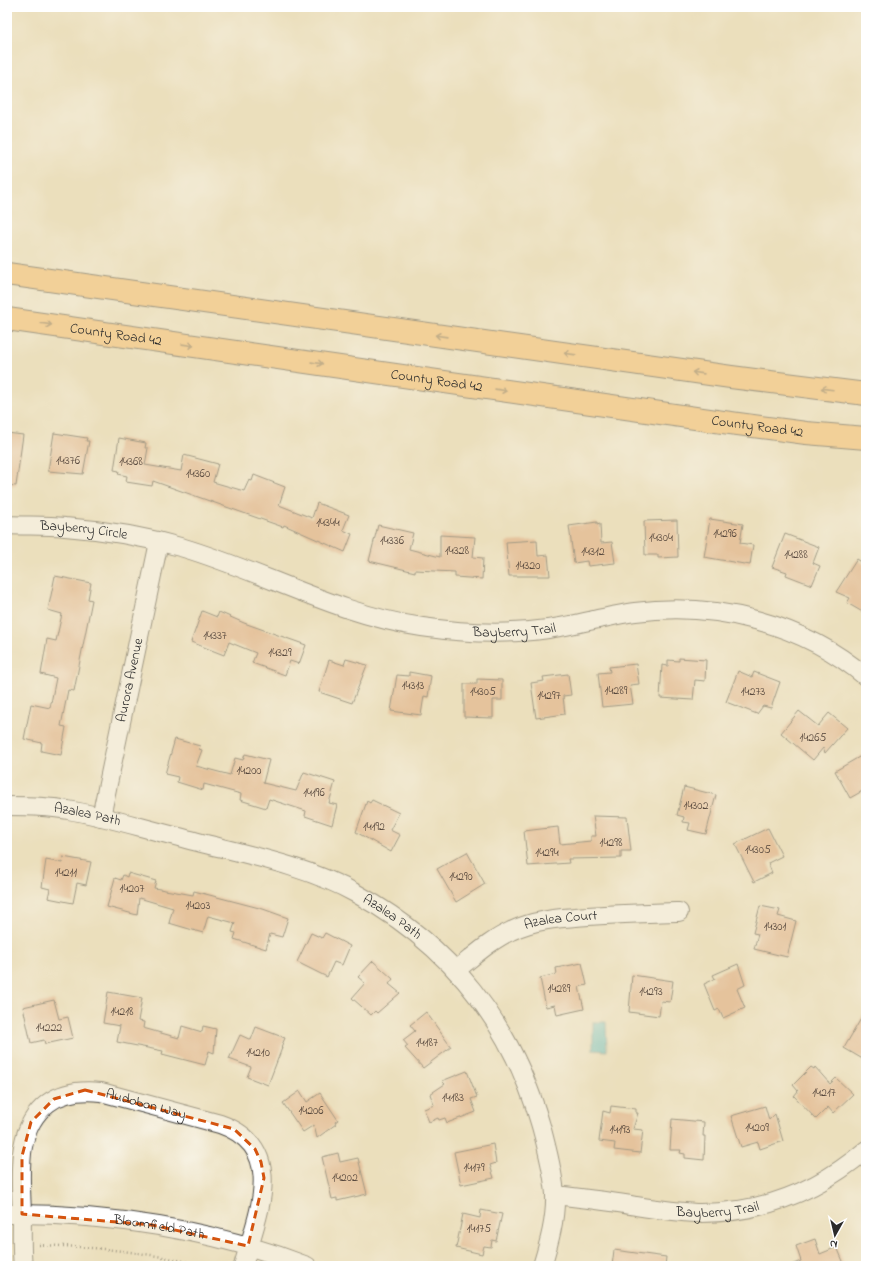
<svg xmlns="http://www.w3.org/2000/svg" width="873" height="1273" font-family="'Indie Flower',sans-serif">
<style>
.water{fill:#4bbac2;stroke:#3b7276}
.building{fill:#dea277}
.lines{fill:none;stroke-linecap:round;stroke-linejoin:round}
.minor-casing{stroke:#484641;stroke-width:20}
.trunk-casing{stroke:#484641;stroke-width:24}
.path{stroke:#484641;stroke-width:2.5;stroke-dasharray:1 3;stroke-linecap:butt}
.minor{stroke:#fff;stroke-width:18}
.trunk{stroke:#fabe6d;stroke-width:22}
.oneway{stroke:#92744c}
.marked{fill:none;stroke:#d5540f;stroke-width:3;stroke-dasharray:8 5;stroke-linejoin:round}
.labels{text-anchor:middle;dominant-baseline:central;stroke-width:3.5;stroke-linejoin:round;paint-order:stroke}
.number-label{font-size:12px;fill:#58493e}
.street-label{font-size:14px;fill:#2b2b2b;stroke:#fff}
</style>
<rect width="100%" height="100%" fill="#fff"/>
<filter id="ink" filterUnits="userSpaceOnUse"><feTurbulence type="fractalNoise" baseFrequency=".025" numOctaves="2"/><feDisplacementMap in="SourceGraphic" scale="8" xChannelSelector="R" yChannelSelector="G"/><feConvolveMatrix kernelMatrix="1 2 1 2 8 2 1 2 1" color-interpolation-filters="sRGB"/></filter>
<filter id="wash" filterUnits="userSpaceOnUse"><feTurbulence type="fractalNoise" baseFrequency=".012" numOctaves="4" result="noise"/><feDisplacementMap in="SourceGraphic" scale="16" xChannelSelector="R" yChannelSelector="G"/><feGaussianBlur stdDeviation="0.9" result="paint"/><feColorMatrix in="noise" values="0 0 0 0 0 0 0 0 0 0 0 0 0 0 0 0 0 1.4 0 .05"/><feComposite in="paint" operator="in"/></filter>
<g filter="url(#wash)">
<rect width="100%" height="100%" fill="#ebdfbc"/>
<path class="water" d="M 593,1022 L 606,1022 L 607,1051 L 593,1050 Z"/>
<g id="blocks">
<path class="building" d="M 7,433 L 23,435 L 16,486 L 7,485 Z
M 54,433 L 87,438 L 86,441 L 89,441 L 83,474 L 48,471 Z
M 119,438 L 146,443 L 145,448 L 148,448 L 145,465 L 181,471 L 184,455 L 218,464 L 213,482 L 244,491 L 249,480 L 252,481 L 254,475 L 285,487 L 279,505 L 312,518 L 317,503 L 349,515 L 343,530 L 352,534 L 345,552 L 284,525 L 283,527 L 153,481 L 152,486 L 126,482 L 127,476 L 118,474 L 119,471 L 114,470 Z
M 710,519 L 743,524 L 740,543 L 753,545 L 750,565 L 704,557 Z
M 677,520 L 678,557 L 658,558 L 658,555 L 645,555 L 644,521 Z
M 597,522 L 597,525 L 600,524 L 601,543 L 612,542 L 615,563 L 588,566 L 587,561 L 574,563 L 569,526 Z
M 378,525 L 413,533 L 409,549 L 440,557 L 440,535 L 475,537 L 473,557 L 483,558 L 482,579 L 455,577 L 455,572 L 415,570 L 415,572 L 369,561 Z
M 785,534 L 819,547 L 813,563 L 820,566 L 812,585 L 786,575 L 787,572 L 772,567 Z
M 537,540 L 538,556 L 548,555 L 550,576 L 509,576 L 506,542 Z
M 857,559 L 866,565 L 866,614 L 847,603 L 850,598 L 836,592 Z
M 55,576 L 91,583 L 88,599 L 92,600 L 74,691 L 68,690 L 61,726 L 66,727 L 61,755 L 41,751 L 42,743 L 24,739 L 31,704 L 50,708 L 56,678 L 41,674 L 47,639 L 56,641 L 62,614 L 48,610 Z
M 202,611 L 217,617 L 219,612 L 244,623 L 306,645 L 299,664 L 290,661 L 285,675 L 252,663 L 256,653 L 229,642 L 224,655 L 191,642 Z
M 679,658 L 706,660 L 705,681 L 695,680 L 693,700 L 660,698 L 662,665 L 668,666 L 668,660 L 679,661 Z
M 346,659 L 367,665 L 352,703 L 319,692 L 329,660 L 344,665 Z
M 636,664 L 639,684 L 630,685 L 633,704 L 602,707 L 598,673 L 610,672 L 609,667 Z
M 738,671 L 752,677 L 754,672 L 780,682 L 771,708 L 763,706 L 757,714 L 726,702 Z
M 409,672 L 431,676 L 428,697 L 424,696 L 421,715 L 391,711 L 397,675 L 409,676 Z
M 568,674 L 571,695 L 563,696 L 565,714 L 536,718 L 531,683 L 544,681 L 543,677 Z
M 477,679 L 502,680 L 502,700 L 493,700 L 493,718 L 464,717 L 464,684 L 477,684 Z
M 799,711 L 818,726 L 829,713 L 847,728 L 825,753 L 823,748 L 813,760 L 781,733 Z
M 175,739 L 200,746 L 199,749 L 202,750 L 196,766 L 230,775 L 235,758 L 243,760 L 245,754 L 269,760 L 263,783 L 296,791 L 304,772 L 335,782 L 329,803 L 337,805 L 332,825 L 305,816 L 306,811 L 269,799 L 266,808 L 240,800 L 241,794 L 204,784 L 203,790 L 177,782 L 178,777 L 165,774 Z
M 866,753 L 866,789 L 850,798 L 835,771 Z
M 684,787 L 716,795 L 706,834 L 688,830 L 690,823 L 683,822 L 684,817 L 677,815 Z
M 372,800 L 399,813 L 390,830 L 400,835 L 391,852 L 356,832 L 367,801 L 370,803 Z
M 593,816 L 627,817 L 631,851 L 621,851 L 621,858 L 568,859 L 569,863 L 528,866 L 524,831 L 558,827 L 560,844 L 591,841 L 591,836 L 596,836 Z
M 768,828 L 782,856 L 768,863 L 772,873 L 754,882 L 735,844 Z
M 467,852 L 485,884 L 456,902 L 437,869 Z
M 63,857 L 91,862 L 86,885 L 77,883 L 73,903 L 48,898 L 50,889 L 42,887 L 46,860 L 62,863 Z
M 128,873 L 156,881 L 154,888 L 193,895 L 194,891 L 263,909 L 288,918 L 282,937 L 270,934 L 266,949 L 234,939 L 236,933 L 232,932 L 235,923 L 208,916 L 203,933 L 169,923 L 173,908 L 139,898 L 137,915 L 107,907 L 115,878 L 121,880 L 123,875 L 127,877 Z
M 760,906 L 780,910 L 778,916 L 796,921 L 787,957 L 754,949 L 758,934 L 753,933 Z
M 311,933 L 322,938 L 325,933 L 350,946 L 342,965 L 334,962 L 327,977 L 297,962 Z
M 373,961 L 393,979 L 389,984 L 400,993 L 377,1013 L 375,1011 L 371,1015 L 352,998 L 365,983 L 358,977 Z
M 582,963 L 587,985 L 579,987 L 584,1009 L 557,1015 L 555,1005 L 546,1007 L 540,978 L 557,974 L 556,968 Z
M 738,964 L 745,985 L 737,989 L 745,1008 L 723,1018 L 719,1009 L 715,1011 L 704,984 L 715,979 L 713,975 Z
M 632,975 L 673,981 L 670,1002 L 661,1001 L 659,1016 L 629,1012 Z
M 108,992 L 142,998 L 138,1021 L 144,1022 L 143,1028 L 179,1038 L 182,1026 L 202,1032 L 203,1026 L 216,1029 L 214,1053 L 209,1051 L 205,1065 L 162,1054 L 163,1051 L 117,1042 L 120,1026 L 103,1023 Z
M 54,1000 L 59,1019 L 68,1017 L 73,1038 L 45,1044 L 44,1040 L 31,1043 L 23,1007 Z
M 866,1010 L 866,1061 L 844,1048 Z
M 426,1012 L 451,1047 L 423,1068 L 405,1048 L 408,1046 L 403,1040 L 415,1031 L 410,1025 Z
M 256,1027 L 285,1038 L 281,1047 L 282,1048 L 268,1085 L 247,1077 L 251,1067 L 229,1059 L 240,1035 L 251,1040 Z
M 811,1067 L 814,1069 L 815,1067 L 830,1084 L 836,1078 L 853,1094 L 833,1113 L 828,1107 L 816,1119 L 794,1096 L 798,1091 L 793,1085 Z
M 467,1071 L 477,1097 L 471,1099 L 476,1112 L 447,1123 L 445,1118 L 439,1120 L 438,1118 L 429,1122 L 424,1109 L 434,1105 L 430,1094 L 445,1084 L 442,1081 Z
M 300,1091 L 307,1102 L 320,1093 L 338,1120 L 335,1122 L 336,1124 L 317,1138 L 314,1125 L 303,1132 L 283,1103 Z
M 611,1106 L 636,1109 L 636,1113 L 638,1113 L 633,1129 L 643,1130 L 640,1153 L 614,1150 L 615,1143 L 599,1141 L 603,1111 L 610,1113 Z
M 765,1106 L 769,1120 L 775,1114 L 783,1141 L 760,1149 L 758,1142 L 741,1147 L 731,1116 Z
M 672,1119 L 704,1122 L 703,1136 L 705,1136 L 704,1160 L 685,1158 L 685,1154 L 680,1153 L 681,1150 L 670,1150 Z
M 493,1144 L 496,1163 L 490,1165 L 494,1178 L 461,1185 L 454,1152 Z
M 338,1153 L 340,1162 L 358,1158 L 367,1194 L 337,1201 L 337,1198 L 332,1199 L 322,1157 Z
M 481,1210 L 502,1214 L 496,1241 L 492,1240 L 491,1247 L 484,1246 L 482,1254 L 456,1248 L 463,1214 L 480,1218 Z
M 815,1239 L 820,1254 L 837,1247 L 845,1266 L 791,1266 L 791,1265 L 801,1261 L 796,1246 Z
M 614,1250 L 666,1257 L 665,1266 L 612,1266 Z"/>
</g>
</g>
<g filter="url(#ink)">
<use href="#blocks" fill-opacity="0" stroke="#484641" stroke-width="1"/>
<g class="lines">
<defs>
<g id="minor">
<path id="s1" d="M 7,525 C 26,526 46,525 65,527 C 105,530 146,537 184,548 C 264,572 339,615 422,627 C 463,633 507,635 548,629 C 577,625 606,616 635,612 C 716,601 804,624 866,677"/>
<path id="s2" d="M 7,806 C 27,806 48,806 68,810 C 105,816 142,828 179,837 C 237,853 304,864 357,894 C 450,945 512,1024 541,1126 C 547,1148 553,1171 555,1194 C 556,1219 549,1243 542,1266"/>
<path id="s3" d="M 101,817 L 159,542"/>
<path id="s4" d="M 456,970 C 474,956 491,940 511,931 C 535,919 562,918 588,916 C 618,914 649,913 679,912"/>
<path id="s5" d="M 555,1195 C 582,1198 609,1201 636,1206 C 656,1209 676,1212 696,1213 C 761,1214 818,1191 866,1150"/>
<path id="s6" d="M 7,1214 C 107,1213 214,1230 307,1266"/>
<path id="s7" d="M 23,1266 C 21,1249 22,1231 22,1214 C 21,1176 14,1129 48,1103 C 64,1091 83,1090 101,1092 L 220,1124 C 289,1148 257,1216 243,1266"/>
</g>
<g id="trunk">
<path d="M 7,274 L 731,377 L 866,394"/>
<path id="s8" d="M 7,319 L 723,422 L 806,433 L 866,438"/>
</g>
</defs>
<use href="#minor" class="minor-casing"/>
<use href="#trunk" class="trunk-casing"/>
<path class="path" d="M 39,1245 C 95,1247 150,1252 204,1266"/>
<use href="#minor" class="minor"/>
<use href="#trunk" class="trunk"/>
</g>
<defs><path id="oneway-shaft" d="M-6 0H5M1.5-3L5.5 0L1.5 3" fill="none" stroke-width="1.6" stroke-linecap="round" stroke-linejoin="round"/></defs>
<g class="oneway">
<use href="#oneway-shaft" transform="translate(46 324) rotate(8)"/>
<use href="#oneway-shaft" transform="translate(441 336) rotate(-172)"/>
<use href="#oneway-shaft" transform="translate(188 345) rotate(8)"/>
<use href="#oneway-shaft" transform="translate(570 354) rotate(-172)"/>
<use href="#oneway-shaft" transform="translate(317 363) rotate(8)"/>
<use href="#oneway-shaft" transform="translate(698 373) rotate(-172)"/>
<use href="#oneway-shaft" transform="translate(827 389) rotate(-173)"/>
<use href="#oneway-shaft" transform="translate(501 390) rotate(8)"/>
</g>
</g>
<path d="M0 0H873V1273H0ZM 85,1090 L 234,1129 L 255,1149 L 261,1162 L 264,1178 L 248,1246 L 152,1225 L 22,1214 L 22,1156 L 31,1122 L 54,1099 Z" fill="#ebdfbc" fill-opacity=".55" fill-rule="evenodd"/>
<path class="marked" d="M 85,1090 L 234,1129 L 255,1149 L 261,1162 L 264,1178 L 248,1246 L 152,1225 L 22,1214 L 22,1156 L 31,1122 L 54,1099 Z"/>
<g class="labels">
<g class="number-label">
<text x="68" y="461">14376</text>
<text x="131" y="462">14368</text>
<text x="198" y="474">14360</text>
<text x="328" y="523">14344</text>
<text x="725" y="534">14296</text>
<text x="661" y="538">14304</text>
<text x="392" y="541">14336</text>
<text x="457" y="551">14328</text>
<text x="593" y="552">14312</text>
<text x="796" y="555">14288</text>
<text x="528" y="566">14320</text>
<text x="215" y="636">14337</text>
<text x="280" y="653">14329</text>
<text x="413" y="686">14313</text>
<text x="616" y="691">14289</text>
<text x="483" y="692">14305</text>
<text x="753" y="692">14273</text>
<text x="549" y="696">14297</text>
<text x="813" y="738">14265</text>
<text x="249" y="771">14200</text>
<text x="314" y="793">14196</text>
<text x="696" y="806">14302</text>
<text x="374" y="827">14192</text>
<text x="611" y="843">14298</text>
<text x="758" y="850">14305</text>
<text x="547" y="853">14294</text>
<text x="66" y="873">14211</text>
<text x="461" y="877">14290</text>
<text x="132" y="889">14207</text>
<text x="198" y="906">14203</text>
<text x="775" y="927">14301</text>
<text x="559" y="989">14289</text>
<text x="651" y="992">14293</text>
<text x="122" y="1012">14218</text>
<text x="49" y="1028">14222</text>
<text x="427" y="1043">14187</text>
<text x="258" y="1053">14210</text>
<text x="824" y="1093">14217</text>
<text x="453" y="1098">14183</text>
<text x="311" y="1111">14206</text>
<text x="757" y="1128">14209</text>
<text x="620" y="1130">14193</text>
<text x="474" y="1168">14179</text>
<text x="345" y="1178">14202</text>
<text x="479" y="1229">14175</text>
</g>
<g class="street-label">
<text stroke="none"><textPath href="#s8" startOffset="110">County Road 42</textPath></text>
<text stroke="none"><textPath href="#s8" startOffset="434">County Road 42</textPath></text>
<text stroke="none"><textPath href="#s8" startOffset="758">County Road 42</textPath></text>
<text stroke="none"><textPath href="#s1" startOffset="77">Bayberry Circle</textPath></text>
<text stroke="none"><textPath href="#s1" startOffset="523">Bayberry Trail</textPath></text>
<text stroke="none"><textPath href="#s3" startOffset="140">Aurora Avenue</textPath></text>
<text stroke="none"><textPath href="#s2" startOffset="81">Azalea Path</textPath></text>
<text stroke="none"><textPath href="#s2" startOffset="405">Azalea Path</textPath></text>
<text stroke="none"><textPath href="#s4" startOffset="119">Azalea Court</textPath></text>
<text stroke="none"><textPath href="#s7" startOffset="273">Audobon Way</textPath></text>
<text stroke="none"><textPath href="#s5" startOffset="164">Bayberry Trail</textPath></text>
<text stroke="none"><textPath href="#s6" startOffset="153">Bloomfield Path</textPath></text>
</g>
</g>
<rect width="873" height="1273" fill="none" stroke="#fff" stroke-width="24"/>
<g transform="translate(835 1235) rotate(188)" stroke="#ffffff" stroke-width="3" paint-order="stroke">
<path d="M0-3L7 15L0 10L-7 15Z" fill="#2b2b2b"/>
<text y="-6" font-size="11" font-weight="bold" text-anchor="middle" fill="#2b2b2b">N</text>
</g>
</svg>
